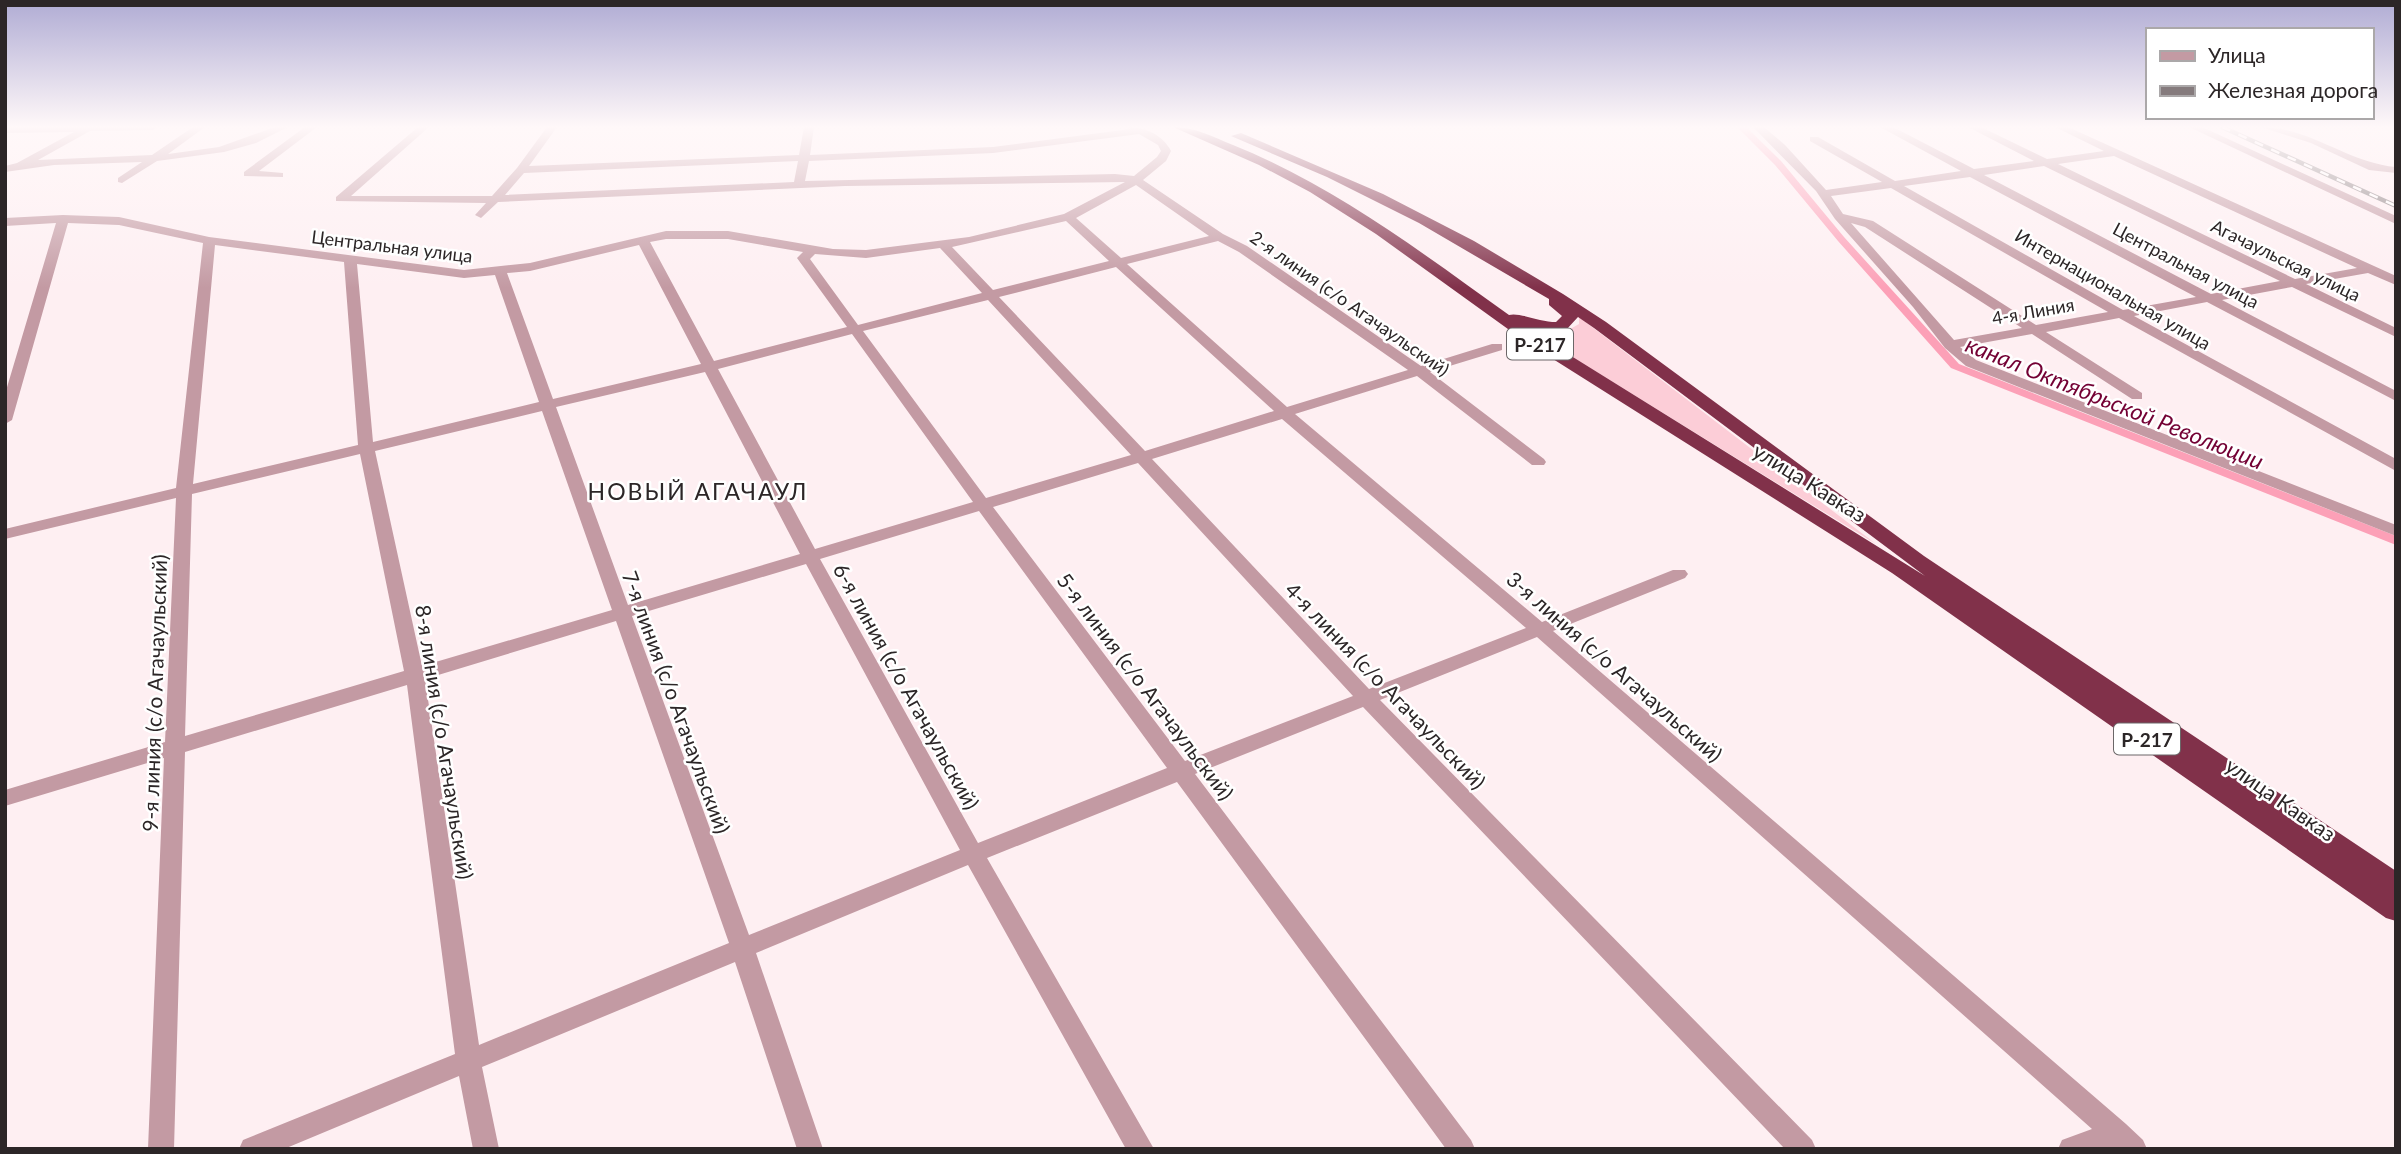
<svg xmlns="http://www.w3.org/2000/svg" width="2401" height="1154" font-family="Lato,sans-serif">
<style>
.green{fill:#fccdd7}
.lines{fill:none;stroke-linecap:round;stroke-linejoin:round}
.canal{fill:#fca0b7;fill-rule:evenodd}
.minor{fill:#c39aa3;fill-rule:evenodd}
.highway{fill:#81314a;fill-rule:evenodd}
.rail-casing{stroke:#857b7d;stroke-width:4.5}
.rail{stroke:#fff;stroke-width:2.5;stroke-dasharray:9;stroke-linecap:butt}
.labels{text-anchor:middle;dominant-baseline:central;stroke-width:5;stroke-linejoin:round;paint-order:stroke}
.far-street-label{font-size:18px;fill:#2c2627;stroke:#fff}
.shield{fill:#fff;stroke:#6b6768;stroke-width:2}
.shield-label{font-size:19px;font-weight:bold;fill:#2c2627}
.street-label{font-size:21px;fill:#2c2627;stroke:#fff}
.water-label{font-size:23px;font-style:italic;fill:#730134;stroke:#fff}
.neighbourhood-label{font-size:23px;letter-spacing:2px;fill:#2c2627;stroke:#fff}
</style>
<rect width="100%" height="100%" fill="#feeff2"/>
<path class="green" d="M 1579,317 L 1876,544 L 1530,331 L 1565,332 L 1579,324 Z"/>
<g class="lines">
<path class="canal" d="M 1737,127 L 1746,127 L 1781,161 L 1844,237 L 1959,364 L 2396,536 L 2396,545 L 1951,368 L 1838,241 L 1775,165 Z"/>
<path class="minor" d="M 5,127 L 158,127 L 153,130 L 90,131 L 38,160 L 152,155 L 193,127 L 205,127 L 168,154 L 219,147 L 275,127 L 288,127 L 256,143 L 224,152 L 157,161 L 122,183 L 118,182 L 118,178 L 142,162 L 54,165 L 5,172 L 5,166 L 17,163 L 74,132 L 5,133 Z
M 305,127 L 317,127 L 259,171 L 283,173 L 283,177 L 244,176 L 244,172 Z
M 418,127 L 429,127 L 351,196 L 492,196 L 517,168 L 547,127 L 557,127 L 529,166 L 799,155 L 804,127 L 814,127 L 810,155 L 993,147 L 1130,129 L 1128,127 C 1145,127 1163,135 1171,151 L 1166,161 L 1143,180 L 1223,234 L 1247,246 L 1421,366 L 1492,344 L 1502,344 L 1502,350 L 1430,372 L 1544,459 L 1546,462 L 1544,465 L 1532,465 L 1417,376 L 1295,414 L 1542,622 L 1673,570 L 1685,570 L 1688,574 L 1685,578 L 1553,631 L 2126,1124 L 2143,1140 L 2147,1149 L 2058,1149 L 2062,1140 L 2092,1129 L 1537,637 L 1380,700 L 1812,1140 L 1816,1149 L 1785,1149 L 1363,707 L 1195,774 L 1471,1140 L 1475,1149 L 1446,1149 L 1177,782 L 987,858 L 1154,1149 L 1126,1149 L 968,865 L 756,953 L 823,1149 L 797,1149 L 735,962 L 482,1067 L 499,1149 L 473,1149 L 459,1076 L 284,1149 L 239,1149 L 243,1140 L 455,1054 L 407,685 L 185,752 L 174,1149 L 148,1149 L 164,758 L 5,806 L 5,790 L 165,742 L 176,498 L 5,539 L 5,529 L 176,488 L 203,243 L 119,225 L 68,223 L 12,420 L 5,424 L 5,394 L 56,223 L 5,226 L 5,218 L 63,215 L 119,217 L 209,237 L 464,270 L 530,263 L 666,231 L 728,231 L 833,249 L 866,250 L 969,237 L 1064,214 L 1125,182 L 845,186 L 498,202 L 481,218 L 475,215 L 486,203 L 336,201 L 336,197 ZM 1139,134 L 1158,145 L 1161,151 L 1157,157 L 1134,176 L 1115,174 L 805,181 L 809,161 L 993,153 ZM 798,161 L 794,182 L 505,195 L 524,173 ZM 1136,185 L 1209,236 L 1121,258 L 1076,218 ZM 1066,221 L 1109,261 L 993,290 L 952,247 ZM 666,239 L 728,239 L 803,252 L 797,258 L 847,327 L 714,361 L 650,242 ZM 1218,241 L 1239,252 L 1408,370 L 1287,407 L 1127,264 ZM 215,245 L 344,262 L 358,445 L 193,484 ZM 639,245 L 701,364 L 553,399 L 507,273 L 530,271 ZM 940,248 L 982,293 L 858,325 L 810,259 L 815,254 L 866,258 ZM 357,264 L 464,278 L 495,275 L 539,402 L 373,442 ZM 1116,267 L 1274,411 L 1145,451 L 999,297 ZM 988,300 L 1131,455 L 986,498 L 863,331 ZM 852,334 L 973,502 L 815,549 L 718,369 ZM 705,372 L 800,554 L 628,605 L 556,407 ZM 542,411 L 612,610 L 422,666 L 375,451 ZM 1282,419 L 1526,628 L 1369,689 L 1152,459 ZM 360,454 L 404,671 L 185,736 L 192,494 ZM 1138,463 L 1353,696 L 1185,761 L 993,507 ZM 979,511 L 1167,768 L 978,843 L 820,559 ZM 806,564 L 960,850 L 749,935 L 632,616 ZM 616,621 L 729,943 L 479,1045 L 425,679 Z
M 1753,127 L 1764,127 L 1785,145 L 1826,190 L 1882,182 L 1810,141 L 1810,137 L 1818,137 L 1895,181 L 1961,171 L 1880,127 L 1893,127 L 1974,169 L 2034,161 L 1968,127 L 1981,127 L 2047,159 L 2104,151 L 2055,127 L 2068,127 L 2396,276 L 2396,285 L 2368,273 L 2306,284 L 2396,328 L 2396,337 L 2292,287 L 2222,300 L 2396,391 L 2396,401 L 2207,302 L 2134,316 L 2396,459 L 2396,471 L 2119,318 L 2046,332 L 2142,393 L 2142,399 L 2132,399 L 2032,334 L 1960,347 L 1976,360 L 2396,525 L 2396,536 L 1966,366 L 1945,348 L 1913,307 L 1835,219 L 1816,191 ZM 2114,156 L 2357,268 L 2295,279 L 2058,164 ZM 2044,166 L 2280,281 L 2211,294 L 1984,175 ZM 1970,177 L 2196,297 L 2123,310 L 1904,186 ZM 1891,188 L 2108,312 L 2036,325 L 1873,221 L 1843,214 L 1831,196 ZM 1851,223 L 1865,227 L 2022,328 L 1954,340 Z
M 2189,127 L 2202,127 L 2396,216 L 2396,224 Z
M 2261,127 C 2310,127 2348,163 2396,167 L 2396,173 L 2369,170 L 2311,143 Z"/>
<path class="highway" d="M 1173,127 C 1195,127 1213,137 1233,145 C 1334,186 1421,252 1509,315 C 1519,312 1540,322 1556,322 L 1562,316 L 1549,305 L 1549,299 L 1419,223 L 1327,177 L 1231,136 L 1241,133 L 1383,194 L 1474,241 L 1563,294 L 1606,322 L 1924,556 L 2396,871 L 2396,921 L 2386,918 L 1892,573 L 1526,342 L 1376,234 L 1310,192 L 1259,165 ZM 1578,317 L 1594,328 L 1925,576 L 1531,331 L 1566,330 Z"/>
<defs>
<path id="rail" d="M 2222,127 L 2396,206"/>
</defs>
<use href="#rail" class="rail-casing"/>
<use href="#rail" class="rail"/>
</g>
<linearGradient id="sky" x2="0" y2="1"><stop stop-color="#b0acd4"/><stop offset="0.44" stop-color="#fff8f9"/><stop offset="1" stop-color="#fff8f9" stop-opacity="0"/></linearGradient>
<rect width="2401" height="288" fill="url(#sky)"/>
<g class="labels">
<g class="far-street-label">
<text transform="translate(392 246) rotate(7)">Центральная улица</text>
<text transform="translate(2286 260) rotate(26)">Агачаульская улица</text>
<text transform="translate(2186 265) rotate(28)">Центральная улица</text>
<text transform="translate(2113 289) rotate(30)">Интернациональная улица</text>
<text transform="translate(1350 303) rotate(35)">2-я линия (с/о Агачаульский)</text>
<text transform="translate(2033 311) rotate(-10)">4-я Линия</text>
</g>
<g class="shield">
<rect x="1507" y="328.5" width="66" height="31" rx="5"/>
<rect x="2114" y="723.5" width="66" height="31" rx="5"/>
</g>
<g class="shield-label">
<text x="1540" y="344">Р-217</text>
<text x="2147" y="739">Р-217</text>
</g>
<g class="street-label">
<text transform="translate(1810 482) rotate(32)">улица Кавказ</text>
<text transform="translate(1615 666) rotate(41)">3-я линия (с/о Агачаульский)</text>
<text transform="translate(1386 685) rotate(46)">4-я линия (с/о Агачаульский)</text>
<text transform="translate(907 686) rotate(61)">6-я линия (с/о Агачаульский)</text>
<text transform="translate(1146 686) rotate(53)">5-я линия (с/о Агачаульский)</text>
<text transform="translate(154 693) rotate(-88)">9-я линия (с/о Агачаульский)</text>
<text transform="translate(677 702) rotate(70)">7-я линия (с/о Агачаульский)</text>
<text transform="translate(445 742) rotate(81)">8-я линия (с/о Агачаульский)</text>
<text transform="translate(2281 799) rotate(35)">улица Кавказ</text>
</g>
<g class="water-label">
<text transform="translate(2115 402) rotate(22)">канал Октябрьской Революции</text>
</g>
<g class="neighbourhood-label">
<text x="698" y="491">НОВЫЙ АГАЧАУЛ</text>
</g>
</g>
<rect width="2401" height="1154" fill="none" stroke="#2c2627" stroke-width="14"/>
<rect x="2146" y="28" width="228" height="91" fill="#ffffff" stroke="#aba8a9" stroke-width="2"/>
<rect x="2160" y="51" width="35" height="10" fill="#c39aa3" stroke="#aba8a9" stroke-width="2"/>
<text x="2208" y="63" font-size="21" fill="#2c2627">Улица</text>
<rect x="2160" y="86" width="35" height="10" fill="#857b7d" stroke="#aba8a9" stroke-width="2"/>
<text x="2208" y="98" font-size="21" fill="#2c2627">Железная дорога</text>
</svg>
